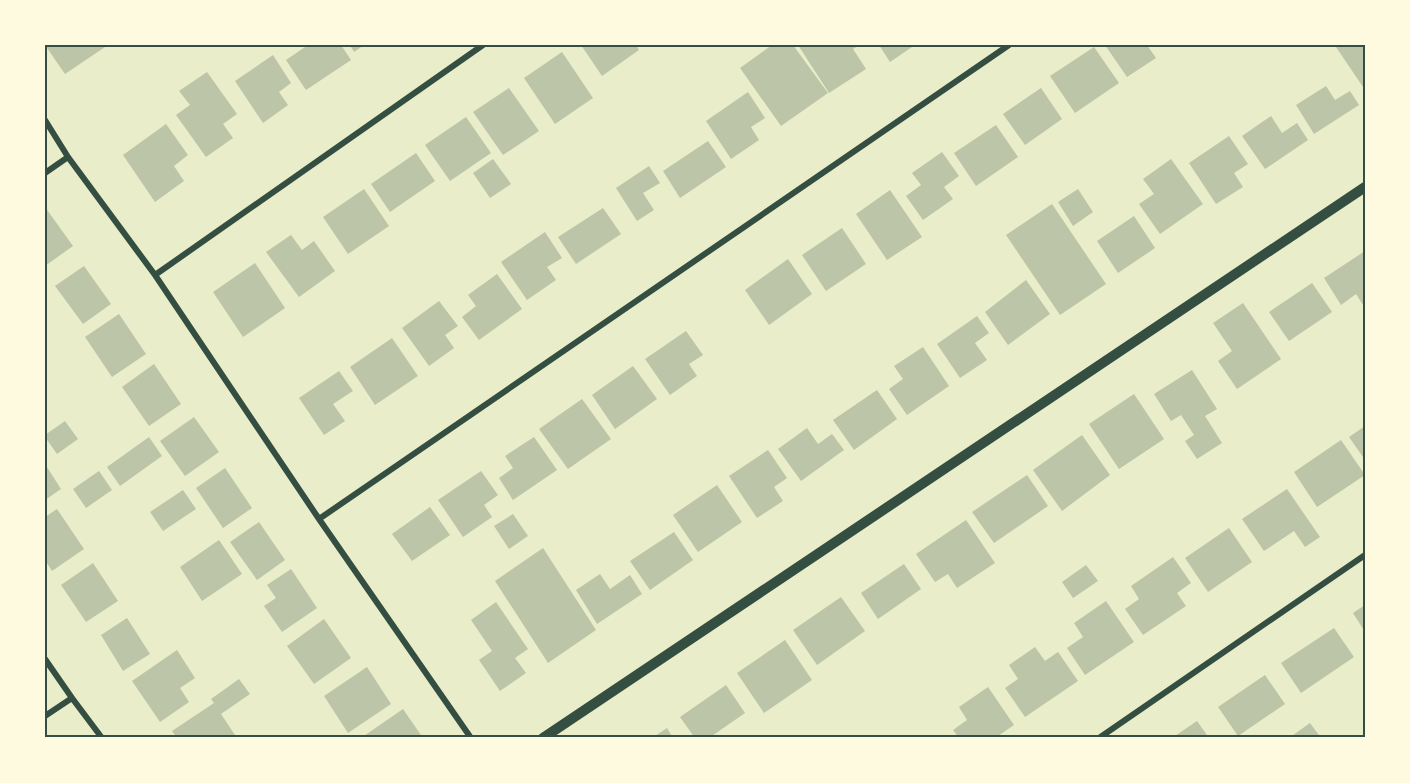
<svg xmlns="http://www.w3.org/2000/svg" width="1410" height="783" font-family="Karla,sans-serif">
<style>
.building{fill:#bcc5a7}
.lines{fill:none;stroke-linecap:round;stroke-linejoin:round}
.minor{stroke:#344e41;stroke-width:6}
.tertiary{stroke:#344e41;stroke-width:10}
.neatline{fill:none;stroke:#344e41;stroke-width:2}
</style>
<rect width="100%" height="100%" fill="#e9edc9"/>
<path class="building" d="M 45,45 L 108,45 L 65,74 Z
M 308,45 L 341,45 L 351,60 L 306,90 L 286,60 Z
M 350,45 L 364,45 L 354,52 Z
M 581,45 L 636,45 L 639,50 L 602,76 Z
M 772,45 L 793,45 L 828,93 L 781,126 L 740,68 Z
M 798,45 L 860,45 L 853,49 L 866,69 L 829,93 Z
M 879,45 L 915,45 L 890,62 Z
M 1105,45 L 1147,45 L 1156,58 L 1127,77 Z
M 1339,45 L 1365,45 L 1365,90 L 1336,47 Z
M 1094,47 L 1119,83 L 1075,113 L 1050,76 Z
M 562,52 L 593,98 L 555,124 L 524,78 Z
M 273,55 L 291,83 L 279,92 L 288,105 L 263,123 L 235,81 Z
M 207,72 L 237,114 L 223,124 L 233,138 L 206,157 L 176,115 L 190,105 L 179,91 Z
M 1326,86 L 1335,100 L 1350,91 L 1359,105 L 1314,134 L 1296,105 Z
M 509,88 L 539,131 L 503,155 L 473,112 Z
M 1041,88 L 1062,119 L 1025,145 L 1003,114 Z
M 748,92 L 765,118 L 751,127 L 759,140 L 731,159 L 706,121 Z
M 1271,116 L 1282,133 L 1297,123 L 1308,140 L 1265,169 L 1242,136 Z
M 466,117 L 491,153 L 450,181 L 425,145 Z
M 166,124 L 188,155 L 174,166 L 184,181 L 155,202 L 123,155 Z
M 996,125 L 1018,157 L 976,186 L 954,153 Z
M 1229,136 L 1248,164 L 1234,173 L 1243,187 L 1216,204 L 1189,163 Z
M 708,141 L 726,167 L 680,198 L 663,171 Z
M 942,152 L 959,176 L 944,187 L 953,199 L 923,220 L 906,196 L 921,185 L 912,173 Z
M 416,153 L 435,181 L 390,212 L 371,184 Z
M 493,159 L 511,184 L 490,198 L 473,173 Z
M 1171,159 L 1203,204 L 1160,234 L 1139,204 L 1154,194 L 1143,179 Z
M 649,166 L 660,183 L 643,193 L 654,210 L 637,221 L 616,188 Z
M 364,189 L 389,226 L 348,254 L 323,217 Z
M 1078,189 L 1093,212 L 1073,226 L 1058,202 Z
M 890,190 L 922,237 L 887,260 L 856,214 Z
M 1052,204 L 1106,284 L 1060,315 L 1006,235 Z
M 45,207 L 73,246 L 45,266 Z
M 603,208 L 621,234 L 576,264 L 558,237 Z
M 1134,216 L 1155,248 L 1118,273 L 1097,241 Z
M 842,228 L 866,264 L 826,291 L 802,255 Z
M 545,232 L 562,258 L 547,267 L 556,280 L 527,300 L 501,262 Z
M 291,235 L 302,250 L 314,241 L 335,271 L 299,297 L 266,252 Z
M 1365,251 L 1365,308 L 1356,294 L 1341,305 L 1324,278 Z
M 788,259 L 812,294 L 769,325 L 745,290 Z
M 255,263 L 285,308 L 243,337 L 213,292 Z
M 84,266 L 111,304 L 83,324 L 55,286 Z
M 497,274 L 522,309 L 479,340 L 462,317 L 476,306 L 468,295 Z
M 1026,280 L 1050,314 L 1008,345 L 985,312 Z
M 1312,283 L 1332,312 L 1289,341 L 1269,312 Z
M 439,301 L 458,326 L 445,335 L 454,348 L 429,366 L 402,328 Z
M 1243,303 L 1281,359 L 1237,389 L 1218,361 L 1232,351 L 1213,323 Z
M 119,314 L 146,354 L 112,377 L 85,337 Z
M 977,316 L 989,333 L 975,343 L 987,360 L 960,378 L 937,344 Z
M 686,331 L 703,355 L 689,364 L 697,376 L 670,395 L 645,359 Z
M 392,338 L 418,376 L 375,405 L 350,367 Z
M 923,347 L 949,386 L 907,415 L 889,389 L 903,379 L 894,366 Z
M 154,364 L 181,404 L 149,426 L 122,387 Z
M 633,366 L 657,399 L 615,429 L 592,395 Z
M 1192,370 L 1217,409 L 1205,416 L 1222,443 L 1197,459 L 1185,441 L 1194,435 L 1181,415 L 1171,421 L 1154,394 Z
M 339,371 L 353,391 L 333,404 L 345,421 L 324,435 L 299,398 Z
M 877,390 L 897,419 L 854,450 L 833,420 Z
M 1134,394 L 1164,439 L 1119,469 L 1089,424 Z
M 582,399 L 611,439 L 568,469 L 539,429 Z
M 194,417 L 219,452 L 185,476 L 160,441 Z
M 65,421 L 78,439 L 57,454 L 45,437 L 45,435 Z
M 1365,426 L 1365,460 L 1349,437 Z
M 807,428 L 818,444 L 832,434 L 844,450 L 801,481 L 778,449 Z
M 1082,435 L 1110,475 L 1062,511 L 1033,470 Z
M 149,437 L 162,456 L 120,486 L 107,467 Z
M 534,437 L 557,470 L 513,500 L 499,478 L 513,468 L 505,456 Z
M 1341,440 L 1365,475 L 1317,507 L 1294,472 Z
M 768,450 L 787,478 L 774,487 L 783,501 L 757,518 L 729,476 Z
M 45,464 L 61,489 L 45,500 Z
M 225,468 L 252,508 L 223,528 L 196,488 Z
M 99,471 L 112,490 L 86,508 L 73,489 Z
M 481,471 L 498,495 L 484,505 L 492,517 L 463,537 L 438,500 Z
M 1027,475 L 1048,506 L 994,543 L 972,512 Z
M 717,485 L 742,522 L 698,552 L 673,515 Z
M 1287,489 L 1320,537 L 1305,547 L 1294,531 L 1264,551 L 1242,519 Z
M 183,490 L 196,509 L 163,531 L 150,512 Z
M 430,507 L 450,535 L 412,561 L 392,534 Z
M 57,509 L 84,549 L 52,571 L 45,560 L 45,517 Z
M 513,514 L 528,536 L 509,549 L 494,526 Z
M 966,520 L 995,563 L 957,588 L 948,574 L 935,582 L 916,554 Z
M 259,522 L 285,560 L 257,580 L 230,542 Z
M 1229,528 L 1252,562 L 1208,592 L 1185,558 Z
M 674,532 L 693,560 L 650,590 L 630,561 Z
M 219,540 L 242,574 L 202,601 L 180,567 Z
M 543,548 L 596,630 L 548,663 L 495,581 Z
M 1173,557 L 1191,583 L 1177,593 L 1186,606 L 1143,635 L 1125,609 L 1139,599 L 1131,586 Z
M 93,563 L 118,601 L 86,622 L 61,585 Z
M 904,564 L 921,589 L 878,619 L 861,593 Z
M 1086,565 L 1098,581 L 1073,598 L 1062,582 Z
M 291,569 L 317,608 L 282,632 L 264,606 L 276,598 L 267,585 Z
M 600,574 L 610,589 L 630,575 L 642,594 L 597,624 L 576,590 Z
M 841,597 L 865,631 L 817,665 L 793,630 Z
M 1106,601 L 1134,642 L 1085,675 L 1067,648 L 1083,637 L 1074,623 Z
M 496,602 L 528,649 L 515,658 L 526,673 L 500,691 L 479,660 L 492,651 L 471,620 Z
M 1365,605 L 1365,632 L 1353,613 Z
M 127,618 L 150,654 L 123,671 L 101,635 Z
M 324,619 L 351,658 L 314,684 L 287,646 Z
M 1334,628 L 1354,657 L 1301,693 L 1281,663 Z
M 785,640 L 812,680 L 764,713 L 737,673 Z
M 1035,647 L 1045,661 L 1058,652 L 1078,681 L 1025,717 L 1005,688 L 1018,679 L 1009,665 Z
M 177,650 L 195,678 L 180,688 L 189,702 L 160,722 L 132,681 Z
M 367,667 L 391,704 L 348,733 L 324,696 Z
M 1265,675 L 1285,704 L 1238,736 L 1218,707 Z
M 239,679 L 250,694 L 221,714 L 237,738 L 177,738 L 172,731 L 214,703 L 211,699 Z
M 726,685 L 745,713 L 709,738 L 695,738 L 680,717 Z
M 988,687 L 1014,725 L 995,738 L 959,738 L 953,730 L 967,720 L 959,707 Z
M 403,709 L 423,738 L 361,738 Z
M 1197,721 L 1209,738 L 1172,738 Z
M 1310,723 L 1321,738 L 1289,738 Z
M 667,728 L 673,738 L 652,738 Z"/>
<g class="lines">
<path class="minor" d="M 45,120 L 68,157 L 155,275 L 319,519 L 471,738
M 45,173 L 68,157
M 155,275 L 483,45
M 319,519 L 1009,45
M 45,659 L 72,698 L 102,738
M 45,716 L 72,698
M 1099,738 L 1365,555"/>
<path class="tertiary" d="M 543,738 L 1365,187"/>
</g>
<rect width="1410" height="783" fill="none" stroke="#fefae0" stroke-width="93"/>
<rect x="46" y="46" width="1318" height="690" class="neatline"/>
</svg>
